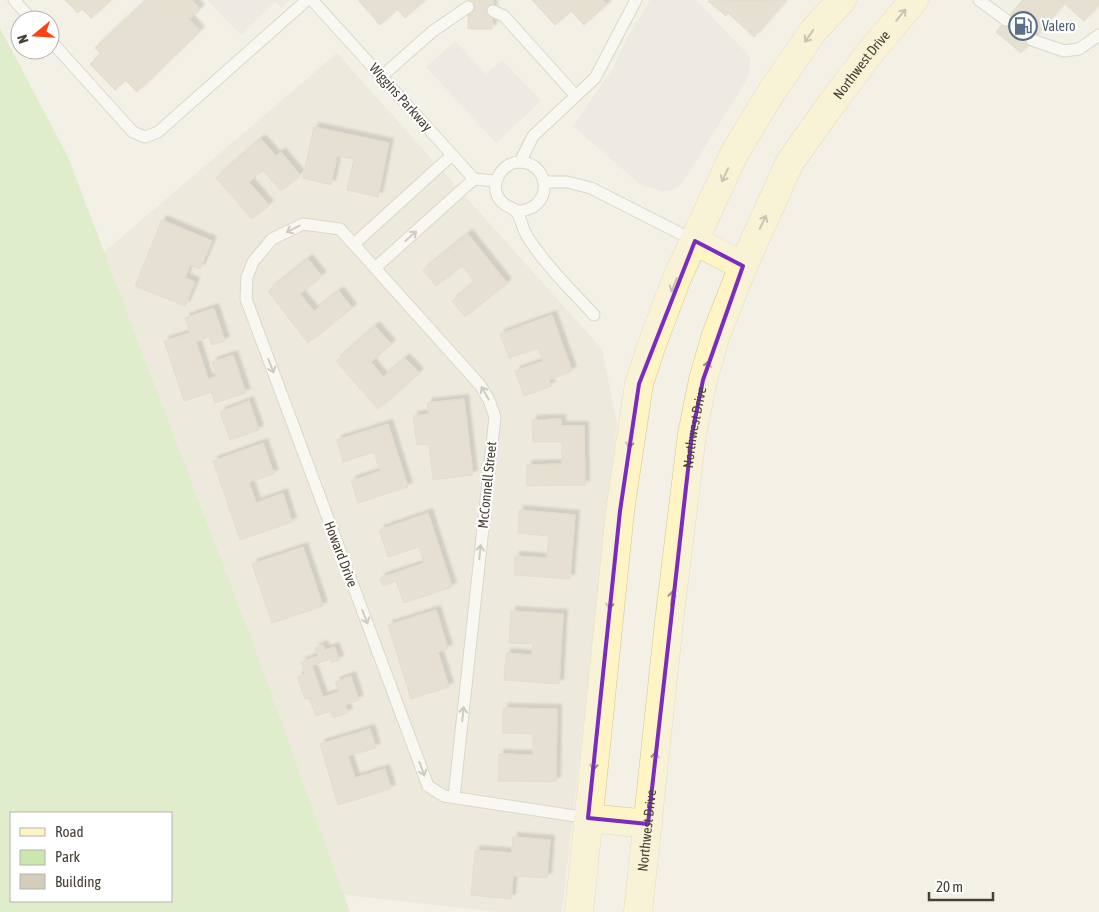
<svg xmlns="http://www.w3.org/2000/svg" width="1099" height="912" font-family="'Asap Condensed',sans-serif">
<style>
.residential{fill:#e7e2d3}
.green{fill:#cae8ad;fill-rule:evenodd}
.parking{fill:#e4e2de}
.building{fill:#d5ccbb;stroke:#d0c4ae;filter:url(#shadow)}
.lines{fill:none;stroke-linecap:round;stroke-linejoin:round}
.service-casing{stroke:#bfb8a8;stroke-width:13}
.secondary-casing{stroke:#d4c695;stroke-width:29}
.service{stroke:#fff;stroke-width:11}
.secondary{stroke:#fff4c3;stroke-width:28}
.oneway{stroke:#999175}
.oneway2{stroke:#a2a09a}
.marked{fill:none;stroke:#7b2cbf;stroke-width:4;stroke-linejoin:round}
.labels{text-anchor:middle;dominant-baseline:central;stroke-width:4.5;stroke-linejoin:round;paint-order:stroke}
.service-label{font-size:14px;fill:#4e5e75;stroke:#fff;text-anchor:start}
.street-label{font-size:14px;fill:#464035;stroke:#fff}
</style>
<defs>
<filter id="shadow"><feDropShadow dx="4.5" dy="-4.5" stdDeviation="1" flood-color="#0004"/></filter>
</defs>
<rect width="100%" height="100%" fill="#f3f0e5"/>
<path class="residential" d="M 337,53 L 602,349 L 617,424 L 562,912 L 498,912 L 344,895 L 258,656 L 104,252 Z"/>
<path class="green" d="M 0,28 L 68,157 L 258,656 L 350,912 L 0,912 ZM 11,813 L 171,813 L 171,901 L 11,901 Z"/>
<path class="parking" d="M 207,0 L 290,0 L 281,8 L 275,2 L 241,35 Z
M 650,0 L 696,0 L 750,57 L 750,68 L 746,81 L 683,182 L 675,189 L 663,191 L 641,185 L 573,126 L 612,70 L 629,35 Z
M 455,41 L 486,74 L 502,60 L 541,101 L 496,143 L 426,67 Z"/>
<path class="building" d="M 65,0 L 111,0 L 91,18 L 82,9 L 78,13 Z
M 146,0 L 192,0 L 200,9 L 189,19 L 200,31 L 137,92 L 125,80 L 115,90 L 90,64 L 101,54 L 95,48 Z
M 358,0 L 425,0 L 405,18 L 397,9 L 380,25 Z
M 468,0 L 493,0 L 492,29 L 468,29 Z
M 532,0 L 603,0 L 607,4 L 584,25 L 571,11 L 555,25 Z
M 786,0 L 754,37 L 728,13 L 726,16 L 708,1 Z
M 1023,0 L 1060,0 L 1064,3 L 1021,53 L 996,32 Z
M 1060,0 L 1099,0 L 1099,4 L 1084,21 Z
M 314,127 L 389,143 L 378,197 L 347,190 L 354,159 L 337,156 L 331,185 L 303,178 Z
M 261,139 L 276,156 L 281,152 L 300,175 L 281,191 L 263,170 L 249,182 L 269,205 L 252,219 L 216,178 Z
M 162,220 L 212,241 L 200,269 L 190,265 L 185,278 L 195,282 L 185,306 L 135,286 Z
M 468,234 L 507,283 L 465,317 L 452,301 L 475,282 L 462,266 L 436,286 L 423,270 Z
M 308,259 L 322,276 L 300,294 L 314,311 L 339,291 L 352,308 L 308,343 L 268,291 Z
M 214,308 L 225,341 L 212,345 L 209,337 L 196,342 L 208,379 L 217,376 L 212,362 L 233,355 L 246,393 L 215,403 L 211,392 L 184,401 L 164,341 L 190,333 L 185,318 Z
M 552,315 L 572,371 L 549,380 L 551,386 L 524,396 L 515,371 L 543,361 L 538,348 L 509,358 L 500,334 Z
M 375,326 L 391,344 L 371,362 L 383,377 L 405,358 L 419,373 L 378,409 L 336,361 Z
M 464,399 L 473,475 L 433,480 L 429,444 L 417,445 L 413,416 L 429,414 L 427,403 Z
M 249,401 L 259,430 L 230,440 L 220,412 Z
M 561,419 L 561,426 L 584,426 L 585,485 L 527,486 L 527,465 L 562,464 L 562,442 L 533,442 L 532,420 Z
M 388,424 L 408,487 L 358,503 L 351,481 L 380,471 L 374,452 L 343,462 L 337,440 Z
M 263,443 L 274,474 L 249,482 L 256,503 L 283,493 L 292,522 L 240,540 L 213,461 Z
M 519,510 L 575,515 L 570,579 L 514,575 L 515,556 L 547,558 L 549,536 L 518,533 Z
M 428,513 L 452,587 L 404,603 L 396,581 L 383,586 L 380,578 L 424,563 L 419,547 L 388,557 L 379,530 Z
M 303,547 L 323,606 L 272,623 L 252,564 Z
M 436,610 L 448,649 L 438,652 L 449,687 L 411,699 L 388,625 Z
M 511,611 L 563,614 L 559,684 L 504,680 L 506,653 L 532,655 L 533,644 L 509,643 Z
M 323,645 L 325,650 L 335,647 L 339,660 L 331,663 L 330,659 L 312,666 L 323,697 L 339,692 L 335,682 L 351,676 L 359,700 L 345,705 L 348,713 L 333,718 L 330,711 L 316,716 L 309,698 L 305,699 L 297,677 L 305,674 L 301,662 L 318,656 L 315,648 Z
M 503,708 L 557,709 L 556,782 L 498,781 L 499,754 L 533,755 L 533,734 L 503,733 Z
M 370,729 L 376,748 L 348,756 L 355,778 L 385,769 L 391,789 L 338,805 L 320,744 Z
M 513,837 L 550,840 L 547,878 L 513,876 L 511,899 L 471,895 L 475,850 L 512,853 Z"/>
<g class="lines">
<defs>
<path id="service" d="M 14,0 L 32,20
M 312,0 L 474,179 L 496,181
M 979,0 L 1006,20
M 493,11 L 504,16 L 576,96
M 50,40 L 133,132 L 145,137 L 158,132 L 307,0
M 1032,40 L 1064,51 L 1079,49 L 1099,35
M 382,76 L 433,31 L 468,7
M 520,162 L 533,136 L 595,78 L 636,0
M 544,182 L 567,182 L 591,188 L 695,241
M 515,211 C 554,212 552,163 520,162 C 503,162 490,182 498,197 C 503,207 511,206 516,211 C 520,216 522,226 525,232 C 528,239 533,245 538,252 C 554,274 575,294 594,315
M 354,244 L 452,155
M 375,268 L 474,179
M 454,797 L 495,417 L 489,400 L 480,385 L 340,229 L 303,224 L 272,239 L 253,262 L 247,277 L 246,299 L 428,786 L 444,796 L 588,818"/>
<g id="secondary">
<path d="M 695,241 L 743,266"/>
<path d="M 588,818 L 648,824"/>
<path d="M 579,912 L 620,511 L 639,384 L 651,347 L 677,278 L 735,152 L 772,91 L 814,30 L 842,0"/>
<path id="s1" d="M 638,912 L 669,622 L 692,434 L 703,380 L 716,335 L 743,266 L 790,162 L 832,103 L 868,55 L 914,0"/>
</g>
</defs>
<use href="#service" class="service-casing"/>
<use href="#secondary" class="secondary-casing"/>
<use href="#service" class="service"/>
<use href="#secondary" class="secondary"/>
</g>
<defs><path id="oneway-shaft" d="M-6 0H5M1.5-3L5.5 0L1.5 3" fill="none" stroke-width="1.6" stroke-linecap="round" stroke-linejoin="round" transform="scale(1.25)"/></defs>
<g class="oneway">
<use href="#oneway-shaft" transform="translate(901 15) rotate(-50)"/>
<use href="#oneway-shaft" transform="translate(809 36) rotate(125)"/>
<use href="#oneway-shaft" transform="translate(725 175) rotate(115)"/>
<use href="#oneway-shaft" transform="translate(763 222) rotate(-65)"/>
<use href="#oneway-shaft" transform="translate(674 285) rotate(111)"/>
<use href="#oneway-shaft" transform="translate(707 368) rotate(-73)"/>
<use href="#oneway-shaft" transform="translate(630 441) rotate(99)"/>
<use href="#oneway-shaft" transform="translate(672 598) rotate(-83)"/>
<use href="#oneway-shaft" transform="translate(610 602) rotate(96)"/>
<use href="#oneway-shaft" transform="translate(655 759) rotate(-84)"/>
<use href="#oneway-shaft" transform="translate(594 763) rotate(96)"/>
</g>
<g class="oneway2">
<use href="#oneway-shaft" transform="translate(293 229) rotate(153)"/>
<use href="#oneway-shaft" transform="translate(411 236) rotate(-42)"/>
<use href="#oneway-shaft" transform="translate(271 366) rotate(69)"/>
<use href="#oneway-shaft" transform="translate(485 393) rotate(-120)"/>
<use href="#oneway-shaft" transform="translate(480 552) rotate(-84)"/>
<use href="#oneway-shaft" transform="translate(365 617) rotate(69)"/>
<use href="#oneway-shaft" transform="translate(463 714) rotate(-84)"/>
<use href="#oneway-shaft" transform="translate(422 769) rotate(69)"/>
</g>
<path d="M0 0H1099V912H0ZM 695,241 L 743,266 L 703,380 L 692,434 L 648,824 L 588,818 L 620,511 L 639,384 Z" fill="#f3f0e5" fill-opacity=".55" fill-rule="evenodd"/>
<path class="marked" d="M 695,241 L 743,266 L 703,380 L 692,434 L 648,824 L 588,818 L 620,511 L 639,384 Z"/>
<defs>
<symbol id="fuel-ring" viewBox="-11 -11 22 22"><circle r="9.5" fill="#fff" stroke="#5c6f8a" stroke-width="1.5"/><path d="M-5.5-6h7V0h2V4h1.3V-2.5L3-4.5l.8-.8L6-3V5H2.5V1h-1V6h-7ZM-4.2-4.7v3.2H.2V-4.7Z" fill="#5c6f8a"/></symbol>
</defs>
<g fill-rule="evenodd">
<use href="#fuel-ring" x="1007" y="10" width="32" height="32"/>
</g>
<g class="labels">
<g class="service-label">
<text x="1042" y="26">Valero</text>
</g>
<g class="street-label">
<text stroke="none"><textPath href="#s1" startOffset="892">Northwest Drive</textPath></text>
<text transform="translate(401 97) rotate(48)">Wiggins Parkway</text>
<text stroke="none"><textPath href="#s1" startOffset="488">Northwest Drive</textPath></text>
<text transform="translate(487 485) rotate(-84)">McConnell Street</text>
<text transform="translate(341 554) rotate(69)">Howard Drive</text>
<text stroke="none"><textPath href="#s1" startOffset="82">Northwest Drive</textPath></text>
</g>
</g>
<rect x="10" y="812" width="162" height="90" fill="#ffffff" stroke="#b5b3ae"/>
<rect x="20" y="828" width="25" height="8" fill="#fff4c3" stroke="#b5b3ae"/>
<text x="55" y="837" font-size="15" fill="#464035">Road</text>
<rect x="20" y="850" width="25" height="15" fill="#cae8ad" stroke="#b5b3ae"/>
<text x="55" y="862" font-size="15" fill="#464035">Park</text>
<rect x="20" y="874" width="25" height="15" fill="#d5ccbb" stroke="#b5b3ae"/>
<text x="55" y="887" font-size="15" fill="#464035">Building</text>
<g transform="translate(35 35) rotate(252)"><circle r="24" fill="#ffffff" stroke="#b5b3ae"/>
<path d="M0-4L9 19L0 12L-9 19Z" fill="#fd4313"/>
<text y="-8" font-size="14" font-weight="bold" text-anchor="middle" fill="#464035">N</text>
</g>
<path d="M929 892v8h64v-8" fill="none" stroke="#464035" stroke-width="2.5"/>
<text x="936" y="892" font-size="15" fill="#464035" stroke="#ffffff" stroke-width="4" paint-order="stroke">20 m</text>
</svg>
